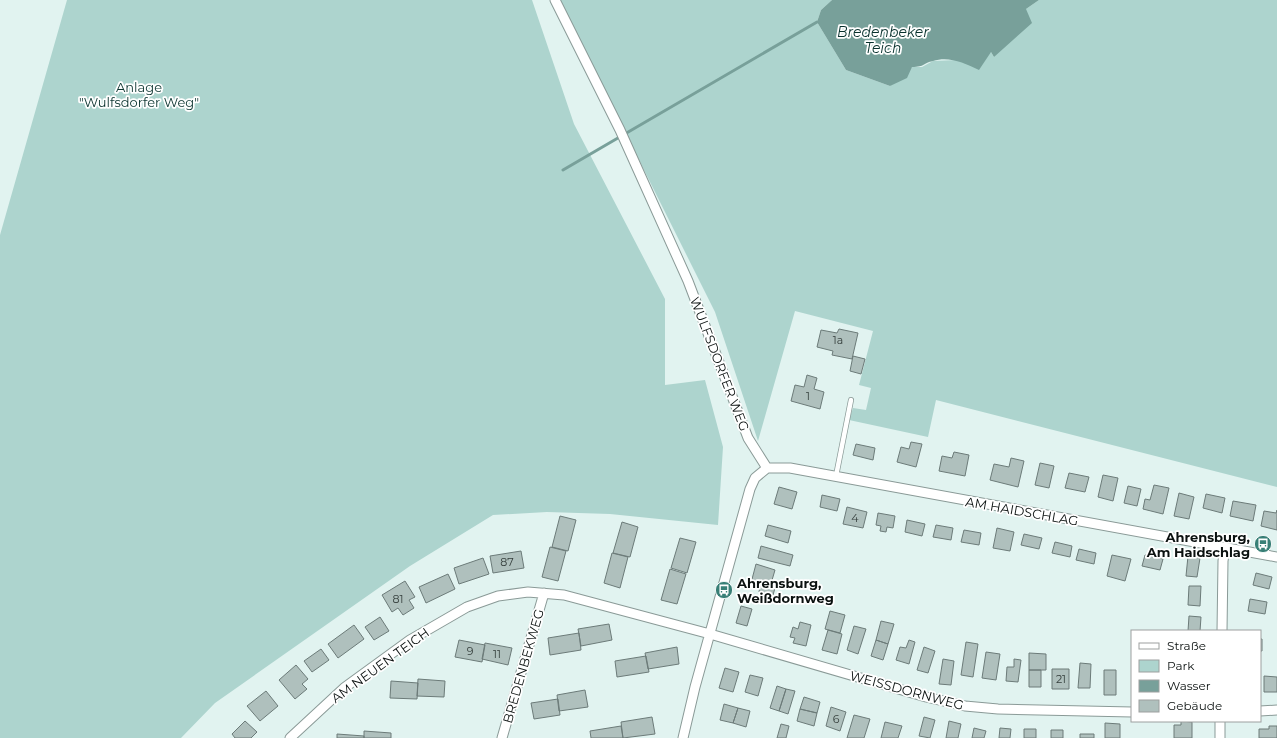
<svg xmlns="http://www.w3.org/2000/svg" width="1277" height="738" font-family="Montserrat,sans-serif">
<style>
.green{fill:#add4ce}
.water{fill:#78a09a}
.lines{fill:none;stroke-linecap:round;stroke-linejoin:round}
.stream{stroke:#78a09a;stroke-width:3}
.building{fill:#afc0bd;stroke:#6c7b79}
.lane-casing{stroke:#8a9a97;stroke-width:6}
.street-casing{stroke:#8a9a97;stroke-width:11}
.lane{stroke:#fff;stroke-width:4.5}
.street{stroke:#fff;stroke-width:9}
.labels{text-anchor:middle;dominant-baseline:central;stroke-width:3.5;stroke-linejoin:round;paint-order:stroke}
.number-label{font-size:11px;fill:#343d3b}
.park-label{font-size:13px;fill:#0a332e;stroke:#fff}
.street-label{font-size:13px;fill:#0b1110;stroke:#fff}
.poi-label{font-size:13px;font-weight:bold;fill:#0b1110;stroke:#fff;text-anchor:end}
.water-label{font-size:14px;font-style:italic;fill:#08312d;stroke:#fff}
</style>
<rect width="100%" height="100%" fill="#e1f3f0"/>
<path class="green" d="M 67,0 L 532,0 L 574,124 L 665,299 L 665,385 L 705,380 L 723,447 L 718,525 L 610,514 L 547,512 L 493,515 L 410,566 L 215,703 L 181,738 L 0,738 L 0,235 Z
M 559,0 L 832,0 L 821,10 L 817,22 L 846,70 L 890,86 L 912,67 L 922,67 L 933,61 L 957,60 L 991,52 L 994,57 L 1026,9 L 1039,0 L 1277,0 L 1277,487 L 936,400 L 928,437 L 849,420 L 853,408 L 866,410 L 871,388 L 859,385 L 873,331 L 795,311 L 758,441 L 715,312 Z"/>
<path class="water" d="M 832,0 L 1039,0 L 1026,9 L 1032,23 L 994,57 L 991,52 L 979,70 C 964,63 949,56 933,61 C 923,63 925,67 912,67 L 907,78 L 890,86 L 846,70 L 817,22 L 821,10 Z"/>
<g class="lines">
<path class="stream" d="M 563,170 L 817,22"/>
</g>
<path class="building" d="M 839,329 L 858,333 L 852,359 L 832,355 L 833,351 L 817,347 L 821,330 L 837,333 Z
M 853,356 L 865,359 L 861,374 L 850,371 Z
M 807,375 L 817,378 L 814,389 L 824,392 L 820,409 L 791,401 L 795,385 L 804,387 Z
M 911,442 L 922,444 L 916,467 L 897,462 L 901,447 L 909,449 Z
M 856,444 L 875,448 L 873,460 L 853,455 Z
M 954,452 L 969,455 L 965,476 L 939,471 L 942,456 L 952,458 Z
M 1011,458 L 1024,461 L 1018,487 L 990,480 L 994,464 L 1009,467 Z
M 1040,463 L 1054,466 L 1049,488 L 1035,485 Z
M 1069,473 L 1089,477 L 1085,492 L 1065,488 Z
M 1103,475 L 1118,478 L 1113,501 L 1098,497 Z
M 1154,485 L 1169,488 L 1163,514 L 1143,509 L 1145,499 L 1150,500 Z
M 1128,486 L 1141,489 L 1137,506 L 1124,503 Z
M 779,487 L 797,492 L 792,509 L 774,504 Z
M 1179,493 L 1194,497 L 1189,519 L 1174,516 Z
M 1206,494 L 1225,498 L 1222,513 L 1203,508 Z
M 822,495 L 840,499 L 837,511 L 820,507 Z
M 1233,501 L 1256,505 L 1253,521 L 1230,516 Z
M 847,507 L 867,512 L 863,528 L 843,524 Z
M 1277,510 L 1277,530 L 1261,526 L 1264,511 L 1276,513 Z
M 878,513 L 895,516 L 893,528 L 887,527 L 886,532 L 880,531 L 881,526 L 876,525 Z
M 560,516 L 576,520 L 568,551 L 552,547 Z
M 907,520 L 925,524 L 922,536 L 905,532 Z
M 622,522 L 638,527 L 630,557 L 613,553 Z
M 768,525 L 791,531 L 788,543 L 765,536 Z
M 936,525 L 953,528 L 951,540 L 933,537 Z
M 997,528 L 1014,532 L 1010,551 L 993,548 Z
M 964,530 L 981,533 L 979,545 L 961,542 Z
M 1024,534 L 1042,538 L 1039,549 L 1021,545 Z
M 680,538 L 696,542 L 687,573 L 671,568 Z
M 1055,542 L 1072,546 L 1070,557 L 1052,553 Z
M 761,546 L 793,555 L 790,566 L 758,558 Z
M 550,547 L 566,551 L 558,581 L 542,577 Z
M 1079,549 L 1096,553 L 1094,564 L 1076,560 Z
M 521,551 L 524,568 L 493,573 L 490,556 Z
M 612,553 L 628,557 L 620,588 L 604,583 Z
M 1112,555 L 1131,559 L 1125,581 L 1107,576 Z
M 1145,555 L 1163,559 L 1160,570 L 1142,566 Z
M 1188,556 L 1200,558 L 1197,577 L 1186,576 Z
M 483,558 L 489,574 L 459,584 L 454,568 Z
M 756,564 L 775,570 L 770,587 L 775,588 L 773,595 L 759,592 L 760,586 L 751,583 Z
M 670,569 L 686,574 L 677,604 L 661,600 Z
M 1256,573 L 1272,577 L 1269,589 L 1253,585 Z
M 448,574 L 455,589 L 426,603 L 419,587 Z
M 405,581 L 415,597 L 409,600 L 414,608 L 403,615 L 398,608 L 392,612 L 382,595 Z
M 1189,586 L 1201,586 L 1200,606 L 1188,605 Z
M 1250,599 L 1267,602 L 1265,614 L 1248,611 Z
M 741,606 L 752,609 L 747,626 L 736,623 Z
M 830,611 L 845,615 L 840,633 L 825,629 Z
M 1189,616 L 1201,617 L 1200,631 L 1188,631 Z
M 380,617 L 389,631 L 374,640 L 365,627 Z
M 881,621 L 894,624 L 888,644 L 876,640 Z
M 800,622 L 811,625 L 806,646 L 793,643 L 795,638 L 790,637 L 793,627 L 798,629 Z
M 609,624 L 612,640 L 581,646 L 578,629 Z
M 354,625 L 364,639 L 338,658 L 328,644 Z
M 854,626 L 866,629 L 858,654 L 847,650 Z
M 828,630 L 842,634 L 837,654 L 822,650 Z
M 579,633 L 581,650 L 550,655 L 548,638 Z
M 1260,639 L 1262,639 L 1262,651 L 1260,651 Z
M 459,640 L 485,645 L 482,662 L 455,657 Z
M 876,640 L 888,644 L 883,660 L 871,656 Z
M 909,640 L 915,642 L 909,664 L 896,660 L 900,647 L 906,648 Z
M 966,642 L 978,644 L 973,677 L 961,675 Z
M 485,643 L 512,648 L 508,665 L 482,659 Z
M 677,647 L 679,664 L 648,669 L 645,653 Z
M 924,647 L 935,651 L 928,673 L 917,670 Z
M 321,649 L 329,660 L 312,672 L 304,661 Z
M 986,652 L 1000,654 L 996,680 L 982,678 Z
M 1029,653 L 1046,654 L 1046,670 L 1029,670 Z
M 646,656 L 649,672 L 617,677 L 615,661 Z
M 943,659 L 954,661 L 951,685 L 939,684 Z
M 1014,659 L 1021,660 L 1018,682 L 1006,681 L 1007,667 L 1014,667 Z
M 1080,663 L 1091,664 L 1090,688 L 1078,688 Z
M 296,665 L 308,679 L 302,684 L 307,689 L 295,699 L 279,680 Z
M 725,668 L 739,672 L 733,692 L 719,688 Z
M 1052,669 L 1069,669 L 1069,689 L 1052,689 Z
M 1029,670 L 1041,670 L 1041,687 L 1029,687 Z
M 1104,670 L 1116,670 L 1116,695 L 1104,695 Z
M 750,675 L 763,678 L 758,696 L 745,692 Z
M 1264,676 L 1277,677 L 1277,692 L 1264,692 Z
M 418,679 L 445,681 L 444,697 L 417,696 Z
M 391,681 L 418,683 L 417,699 L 390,698 Z
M 777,686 L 786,689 L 779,711 L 770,708 Z
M 786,689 L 795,691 L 788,714 L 779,711 Z
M 585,690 L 588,707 L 559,711 L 557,695 Z
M 266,691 L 278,706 L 260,721 L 247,706 Z
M 804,697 L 820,702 L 817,713 L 800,709 Z
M 558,699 L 560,715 L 534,719 L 531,703 Z
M 724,704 L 738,708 L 733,723 L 720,720 Z
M 831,707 L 846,712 L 840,731 L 826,726 Z
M 738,708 L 750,711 L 746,727 L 733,723 Z
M 800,709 L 817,713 L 814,726 L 797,721 Z
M 854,715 L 870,719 L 864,738 L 847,738 Z
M 652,717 L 655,734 L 623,738 L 621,722 Z
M 924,717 L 935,720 L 930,738 L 919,736 Z
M 245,721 L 257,732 L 251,738 L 235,738 L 232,734 Z
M 949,721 L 961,724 L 958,738 L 946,738 Z
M 1181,721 L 1192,722 L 1192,738 L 1174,738 L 1174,725 L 1181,725 Z
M 885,722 L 902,726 L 898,738 L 881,738 Z
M 1105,723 L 1120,724 L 1120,738 L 1105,738 Z
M 781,724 L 789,726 L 786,738 L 777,738 Z
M 621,726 L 623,738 L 591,738 L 590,731 Z
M 1269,726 L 1277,726 L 1277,738 L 1259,738 L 1259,729 L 1269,729 Z
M 974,728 L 986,731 L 984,738 L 972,738 Z
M 1000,728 L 1011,729 L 1010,738 L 999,738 Z
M 1024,729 L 1036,729 L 1036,738 L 1024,738 Z
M 1051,730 L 1063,730 L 1063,738 L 1051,738 Z
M 364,731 L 391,733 L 391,738 L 364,738 Z
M 337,734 L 364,736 L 364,738 L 337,738 Z
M 1080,734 L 1094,734 L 1094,738 L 1080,738 Z"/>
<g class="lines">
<defs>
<path id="lane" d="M 836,476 L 851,400"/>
<path id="street" d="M 555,0 L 620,130 L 688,281 L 748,438 L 767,468
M 767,468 L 790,468 L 1277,557
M 1222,631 L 1223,561 L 1225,547
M 1260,711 L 1277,710
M 290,738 L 344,688 L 410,640 L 467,607 L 498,596 L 528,592 L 564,595 L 710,634 L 926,697 L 965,706 L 998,709 L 1132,712
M 502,738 L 544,593
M 683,738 L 695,687 L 750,489 L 755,478 L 767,468
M 1220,738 L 1220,721"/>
</defs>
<use href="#lane" class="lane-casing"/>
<use href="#street" class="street-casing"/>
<use href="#lane" class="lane"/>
<use href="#street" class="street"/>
</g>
<defs>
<symbol id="bus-disc" viewBox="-11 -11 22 22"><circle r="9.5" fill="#387f76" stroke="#fff"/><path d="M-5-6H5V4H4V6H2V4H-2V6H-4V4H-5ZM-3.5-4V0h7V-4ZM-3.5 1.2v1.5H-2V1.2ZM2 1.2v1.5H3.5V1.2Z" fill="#fff"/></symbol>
</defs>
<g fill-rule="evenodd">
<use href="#bus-disc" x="1253" y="534" width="20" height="20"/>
<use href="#bus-disc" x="714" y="580" width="20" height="20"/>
</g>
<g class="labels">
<g class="number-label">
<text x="838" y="340">1a</text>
<text x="808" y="396">1</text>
<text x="855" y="518">4</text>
<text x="507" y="562">87</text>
<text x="398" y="599">81</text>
<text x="470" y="651">9</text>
<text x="497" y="654">11</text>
<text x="1061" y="679">21</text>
<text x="836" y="719">6</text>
</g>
<g class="park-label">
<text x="139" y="87">Anlage<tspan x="139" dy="15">"Wulfsdorfer Weg"</tspan></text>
</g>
<g class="street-label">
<text transform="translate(720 364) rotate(69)">WULFSDORFER WEG</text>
<text transform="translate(1022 511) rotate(10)">AM HAIDSCHLAG</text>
<text transform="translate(380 665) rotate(-36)">AM NEUEN TEICH</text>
<text transform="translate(523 666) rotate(-74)">BREDENBEKWEG</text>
<text transform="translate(907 690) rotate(15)">WEISSDORNWEG</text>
</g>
<g class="poi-label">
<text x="1250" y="537">Ahrensburg,<tspan x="1250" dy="15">Am Haidschlag</tspan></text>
<text x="737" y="583" text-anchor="start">Ahrensburg,<tspan x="737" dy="15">Weißdornweg</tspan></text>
</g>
<g class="water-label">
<text x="883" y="32">Bredenbeker<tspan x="883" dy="16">Teich</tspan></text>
</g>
</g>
<rect x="1131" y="630" width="130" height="92" fill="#ffffff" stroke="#9da09f"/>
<rect x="1139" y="643" width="20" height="6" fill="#ffffff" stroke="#9da09f"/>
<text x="1167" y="650" font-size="12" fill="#0b1110">Straße</text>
<rect x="1139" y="660" width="20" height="12" fill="#add4ce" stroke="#9da09f"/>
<text x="1167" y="670" font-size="12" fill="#0b1110">Park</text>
<rect x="1139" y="680" width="20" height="12" fill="#78a09a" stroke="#9da09f"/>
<text x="1167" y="690" font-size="12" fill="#0b1110">Wasser</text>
<rect x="1139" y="700" width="20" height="12" fill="#afc0bd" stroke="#9da09f"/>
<text x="1167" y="710" font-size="12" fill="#0b1110">Gebäude</text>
</svg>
